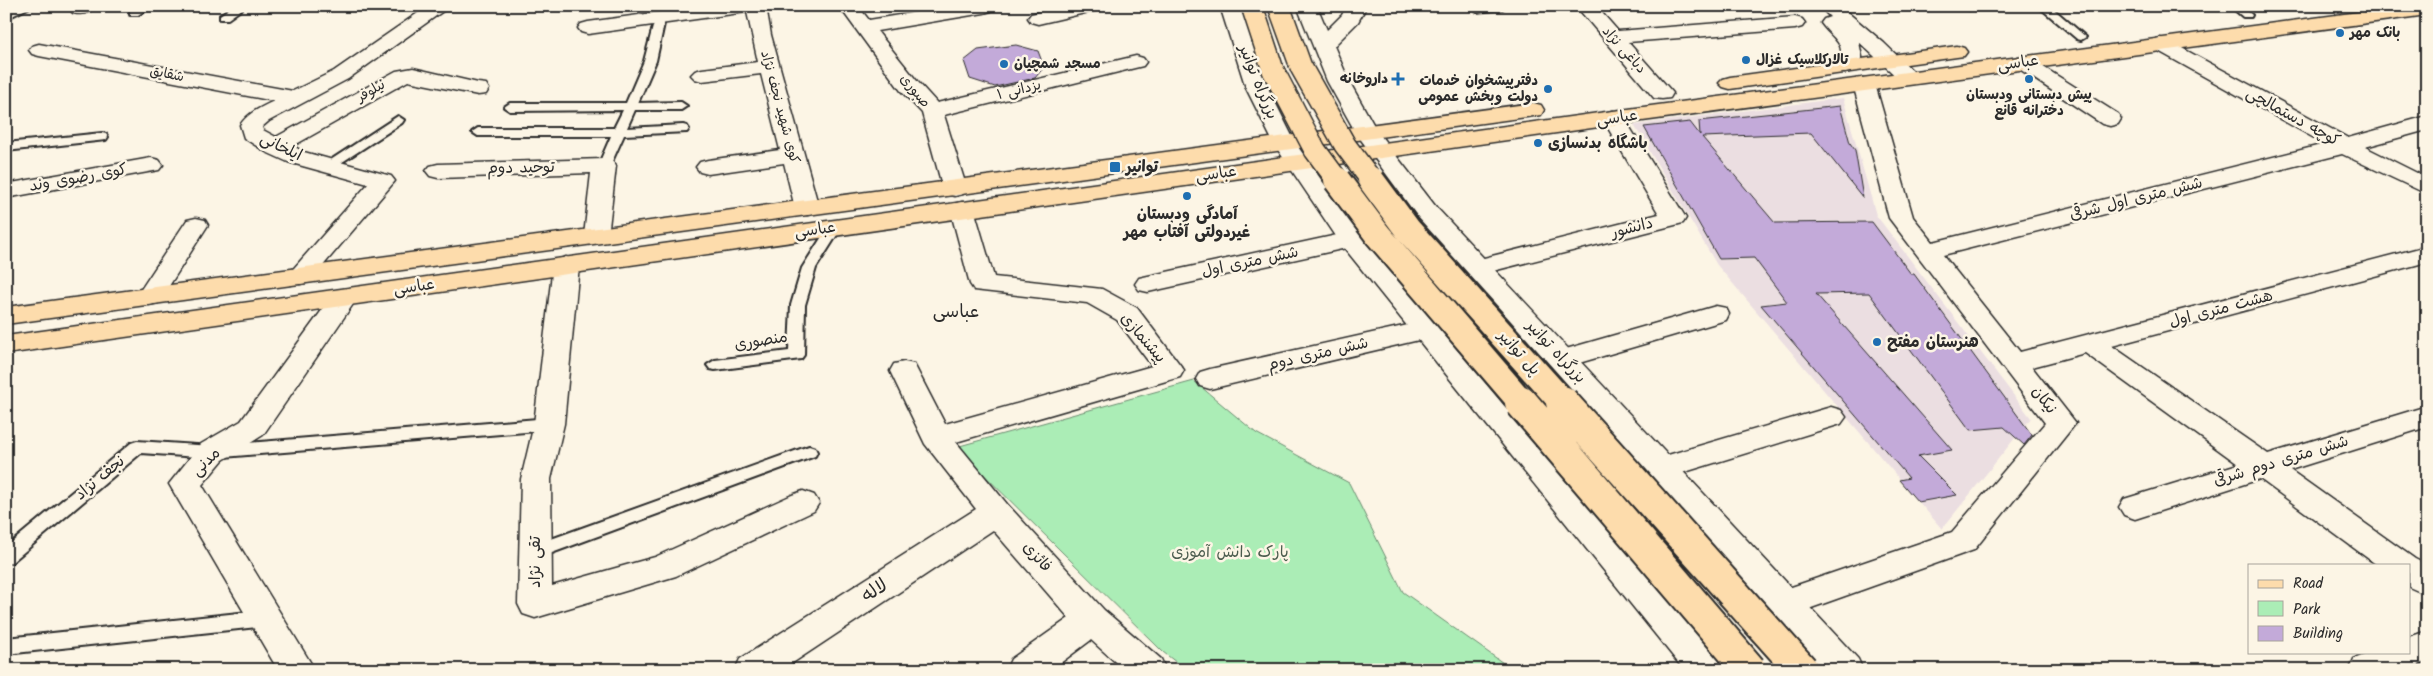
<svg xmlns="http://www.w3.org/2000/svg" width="2433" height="676" font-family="Kalam,'Playpen Sans Arabic',sans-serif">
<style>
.built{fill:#ebdee1}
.green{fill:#abedb6;stroke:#6b8c70}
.building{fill:#c3aad9;stroke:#2b2b2b}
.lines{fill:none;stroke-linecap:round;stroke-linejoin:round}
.lane-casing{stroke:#2b2b2b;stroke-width:4}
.street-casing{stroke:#2b2b2b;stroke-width:3}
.secondary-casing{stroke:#2b2b2b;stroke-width:3}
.primary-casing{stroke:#2b2b2b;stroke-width:3}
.lane{fill:#fcf5e5;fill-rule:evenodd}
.street{fill:#fcf5e5;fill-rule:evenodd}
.secondary{fill:#fcf5e5;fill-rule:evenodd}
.primary{fill:#fddcac;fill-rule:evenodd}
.highway-bridge-far2-casing{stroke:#2b2b2b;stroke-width:24;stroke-linecap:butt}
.highway-bridge-far1-casing{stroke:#2b2b2b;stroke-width:30;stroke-linecap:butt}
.highway-bridge-casing{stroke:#2b2b2b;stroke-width:36;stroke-linecap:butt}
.highway-bridge-far2{stroke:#fddcac;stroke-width:21}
.highway-bridge-far1{stroke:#fddcac;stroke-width:26}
.highway-bridge{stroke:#fddcac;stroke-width:32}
.poi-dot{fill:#1f6fb2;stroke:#fcf5e5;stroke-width:2}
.labels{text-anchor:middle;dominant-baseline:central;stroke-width:5;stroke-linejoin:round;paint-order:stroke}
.far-poi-label{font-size:14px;font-weight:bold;fill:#2b2b2b;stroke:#fcf5e5;text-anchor:start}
.far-street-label{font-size:14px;fill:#2b2b2b;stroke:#fcf5e5}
.street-label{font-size:16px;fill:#2b2b2b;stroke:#fcf5e5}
.poi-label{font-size:16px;font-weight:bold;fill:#2b2b2b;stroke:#fcf5e5;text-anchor:start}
.park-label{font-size:16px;fill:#4b5c4e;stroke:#fcf5e5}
.neighbourhood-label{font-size:18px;fill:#2b2b2b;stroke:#fcf5e5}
.near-street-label{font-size:19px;fill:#2b2b2b;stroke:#fcf5e5}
</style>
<rect width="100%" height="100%" fill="#fcf5e5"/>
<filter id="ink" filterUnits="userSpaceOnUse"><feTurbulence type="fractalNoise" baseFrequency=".02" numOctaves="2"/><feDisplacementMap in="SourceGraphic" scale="10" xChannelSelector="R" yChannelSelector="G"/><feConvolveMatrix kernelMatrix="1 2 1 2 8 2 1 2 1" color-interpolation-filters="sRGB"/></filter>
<g filter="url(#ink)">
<path class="built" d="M 1843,98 L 1876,215 L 2031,418 L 1942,529 L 1717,265 L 1634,125 Z"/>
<path class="green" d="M 1194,381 L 1256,433 L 1349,483 L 1403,592 L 1513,670 L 1186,670 L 1163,652 L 956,447 Z"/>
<path class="building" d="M 1016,45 L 1038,51 L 1044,67 L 1035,78 L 995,87 L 970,79 L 964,61 L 978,50 Z
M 1840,106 L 1850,143 L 1855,150 L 1863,198 L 1811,133 L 1702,137 L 1775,223 L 1872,222 L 1911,274 L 1914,274 L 2032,435 L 2024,445 L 2004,427 L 1970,430 L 1869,293 L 1816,294 L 1952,450 L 1918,456 L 1957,495 L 1918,502 L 1899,480 L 1909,478 L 1761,305 L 1787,302 L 1754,258 L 1719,259 L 1644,127 L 1690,122 L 1700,135 L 1699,121 Z"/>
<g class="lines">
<defs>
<path id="lane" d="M 18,6 L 32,6 L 6,19 L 6,12 Z
M 138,6 L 151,6 L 138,15 L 130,15 L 130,11 Z
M 233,6 L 246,6 L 228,19 L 220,19 L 220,15 Z
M 1469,6 L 1507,6 L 1502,9 L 1477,12 Z
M 1964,6 L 1978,6 L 1969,10 Z
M 2038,6 L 2050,6 L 2086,37 L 2081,40 L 2077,39 Z
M 2230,6 L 2242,6 L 2252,15 L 2251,17 L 2243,17 Z
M 660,16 L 665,19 L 656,61 L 638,103 L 681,102 L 687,106 L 681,110 L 635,110 L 627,128 L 683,125 L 687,126 L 689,129 L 687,132 L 624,135 L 610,166 L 604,170 L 598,166 L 611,136 L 478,136 L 472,132 L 478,128 L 614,128 L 623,110 L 510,111 L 504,107 L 510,103 L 626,103 L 644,61 L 655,19 Z
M 398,116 L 404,120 L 402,123 L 330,170 L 322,170 L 320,167 Z
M 102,133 L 106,134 L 108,137 L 106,140 L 6,151 L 6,143 Z
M 835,223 L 842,227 L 816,268 L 805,305 L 804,355 L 801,359 L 715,370 L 710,369 L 707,365 L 715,360 L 789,351 L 791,305 L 802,268 L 830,224 Z
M 549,418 L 555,420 L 557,424 L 555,428 L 549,430 L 212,458 L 141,453 L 12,562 L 6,564 L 6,547 L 131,443 L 137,441 L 212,446 Z
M 809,446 L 815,448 L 817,452 L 815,456 L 541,557 L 535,559 L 529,557 L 526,552 L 529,547 Z
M 266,610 L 273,613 L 275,618 L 273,623 L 266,626 L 6,654 L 6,638 Z"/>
<path id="street" d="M 72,6 L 95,6 C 90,14 82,15 73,13 L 70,9 Z
M 428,6 L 450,6 L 348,79 L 269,121 L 262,127 L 263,130 L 276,137 L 396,71 L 413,68 L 478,83 L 486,84 L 489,89 L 486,94 L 478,95 L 408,81 L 293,146 L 304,152 L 391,176 L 395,181 L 309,282 L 300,284 L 291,282 L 287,276 L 368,184 L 288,162 L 266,152 L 244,138 L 240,125 C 248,113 261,107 274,101 L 39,56 L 32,54 L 29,50 L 32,46 L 39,44 L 293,91 L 334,71 Z
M 704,6 L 766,6 L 771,35 L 819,208 L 816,213 L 807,215 L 798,213 L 795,208 L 784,163 L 708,174 L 700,172 L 696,167 L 700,162 L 708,160 L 780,150 L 761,74 L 702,81 L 695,79 L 691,75 L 695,71 L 702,69 L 758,62 L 747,12 L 588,34 L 581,32 L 578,28 L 581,24 L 588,22 Z
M 839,6 L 858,6 L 869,20 L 954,6 L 993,6 L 991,11 L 984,13 L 877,31 L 917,81 L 937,103 L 1136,56 L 1143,58 L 1146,62 L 1143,66 L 944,115 L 967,189 L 963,194 L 955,196 L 947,194 L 943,189 L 922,113 L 901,91 Z
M 1064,6 L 1100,6 L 1098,10 L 1038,24 L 1031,22 L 1028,18 L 1031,14 Z
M 1576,6 L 1596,6 L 1618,31 L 1795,17 L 1802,19 L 1805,23 L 1802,27 L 1795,29 L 1628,42 L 1673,93 L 1670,98 L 1662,99 L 1654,98 Z
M 2160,38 L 2167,40 L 2348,138 L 2427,116 L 2427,130 L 2365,147 L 2427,178 L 2427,194 L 2342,154 L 1943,255 L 2020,352 L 2427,246 L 2427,262 L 2112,346 L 2268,454 L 2427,406 L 2427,427 L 2290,470 L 2415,559 L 2427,565 L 2427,595 L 2409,587 L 2409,565 L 2377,565 L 2260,479 L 2135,519 L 2124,515 L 2119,507 L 2124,499 L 2238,464 L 2085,353 L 2032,367 L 2076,423 L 1974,550 L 1786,617 L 1774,613 L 1769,603 L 1774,593 L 1952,532 L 2045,423 L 1889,218 L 1853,84 L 1856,79 L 1864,78 L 1872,79 L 1875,84 L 1913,217 L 1933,242 L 2325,144 L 2153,48 L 2150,44 L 2153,40 Z
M 2022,56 L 2029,58 L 2118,114 L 2121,119 L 2118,124 L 2110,126 L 2102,124 L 2015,66 L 2012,62 L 2015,58 Z
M 1613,111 L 1621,113 L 1624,118 L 1686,218 L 1683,223 L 1477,275 L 1468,272 L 1464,267 L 1468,262 L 1659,214 L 1602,118 L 1605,113 Z
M 151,158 L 159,160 L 163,165 L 159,170 L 6,198 L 6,184 Z
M 604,159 L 612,161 L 616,166 L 608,236 L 605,241 L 596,243 L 587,241 L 584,236 L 591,173 L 438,178 L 430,176 L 426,171 L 430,166 L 438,164 Z
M 962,202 L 971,204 L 974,209 L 994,277 L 1102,289 L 1137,308 L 1184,370 L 1180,377 L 956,442 L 1007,504 L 1104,610 L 1161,659 L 1166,670 L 1124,670 L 1091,640 L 1051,670 L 1006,670 L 1011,659 L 1069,618 L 993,530 L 782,670 L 735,670 L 740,659 L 976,509 L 925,444 L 890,371 L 894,364 L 904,362 L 914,364 L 945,424 L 1152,366 L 1117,320 L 1087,303 L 974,290 L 970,284 L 950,209 L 953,204 Z
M 196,218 L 205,220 L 208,225 L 162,297 L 158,303 L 149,305 L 140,303 L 136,297 L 187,220 Z
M 1351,232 L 1360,235 L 1364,240 L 1360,245 L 1148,292 L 1139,290 L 1135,284 L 1139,278 L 1148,276 Z
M 566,257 L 575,260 L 579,265 L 564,424 L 551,479 L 552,586 L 655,557 L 792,495 L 803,491 L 814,495 L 819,503 L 814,511 L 676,576 L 535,618 L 523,614 L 518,604 L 521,479 L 534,424 L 553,265 L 557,260 Z
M 1716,306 L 1726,308 L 1729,314 L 1726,320 L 1562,368 L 1552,365 L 1548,359 L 1552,353 Z
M 1426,321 L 1436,324 L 1440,330 L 1436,336 L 1210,389 L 1200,386 L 1196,379 L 1200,372 L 1210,369 Z
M 1831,407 L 1841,410 L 1846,417 L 1841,424 L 1662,479 L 1651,476 L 1647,468 L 1651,460 Z
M 2427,631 L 2427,661 L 2405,670 L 2349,670 L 2354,659 L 2372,652 L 2409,652 L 2409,637 Z"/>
<path id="secondary" d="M 1220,6 L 1240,6 L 1268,88 L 1296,144 L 1360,235 L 1718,659 L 1723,670 L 1684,670 L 1342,245 L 1274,144 L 1246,88 Z
M 1297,6 L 1317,6 L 1327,30 L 1342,15 L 1345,9 L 1344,6 L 1363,6 L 1365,9 L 1358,22 L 1334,46 L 1349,81 L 1377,131 L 1436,207 L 1858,659 L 1863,670 L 1823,670 L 1418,217 L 1356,133 L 1327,81 Z
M 1819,6 L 1840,6 L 1884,43 L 1916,74 L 1920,78 L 1916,82 L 1909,84 L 1902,82 L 1859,42 L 1862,57 L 1852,71 L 1845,73 L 1838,71 L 1835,67 C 1850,44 1834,41 1821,23 L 1824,19 L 1830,17 Z
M 345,289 L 354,291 L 358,297 L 263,435 L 223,460 L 202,485 L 315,670 L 278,670 L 169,484 L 201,444 L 241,421 L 336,291 Z"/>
<path id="primary" d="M 2404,6 L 2427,6 L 2427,15 L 1613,125 L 6,354 L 6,336 L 1613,111 Z
M 1957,46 L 1964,48 L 1967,52 L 1964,56 L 1730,89 L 1723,87 L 1719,83 L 1723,79 L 1730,77 Z
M 1533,103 L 1541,105 L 1544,110 L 1541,115 L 6,324 L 6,307 Z"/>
</defs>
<use href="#lane" class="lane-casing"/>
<use href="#street" class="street-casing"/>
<use href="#secondary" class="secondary-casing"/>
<use href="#primary" class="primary-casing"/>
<use href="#lane" class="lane"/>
<use href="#street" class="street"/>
<use href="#secondary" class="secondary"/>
<use href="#primary" class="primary"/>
<defs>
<path id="highway-bridge-far2" d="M 1252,6 L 1273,70 L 1315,150 L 1338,181
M 1279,6 L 1301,67 L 1345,145 L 1372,181"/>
<path id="highway-bridge-far1" d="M 1337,180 L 1378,235 L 1522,403
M 1371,180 L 1408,230 L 1563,403"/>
<path id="highway-bridge" d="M 1521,402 L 1750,670
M 1562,402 L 1802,670"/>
</defs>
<use href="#highway-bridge-far2" class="highway-bridge-far2-casing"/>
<use href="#highway-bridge-far1" class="highway-bridge-far1-casing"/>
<use href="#highway-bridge" class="highway-bridge-casing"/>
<use href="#highway-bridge-far2" class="highway-bridge-far2"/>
<use href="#highway-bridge-far1" class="highway-bridge-far1"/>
<use href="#highway-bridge" class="highway-bridge"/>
</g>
</g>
<g class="poi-dot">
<circle cx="2340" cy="33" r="5"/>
<circle cx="1746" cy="60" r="5"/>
<circle cx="1004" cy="64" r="5"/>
<path d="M1395.5 71.5h5v5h5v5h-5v5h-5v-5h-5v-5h5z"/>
<circle cx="2029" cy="79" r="5"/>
<circle cx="1548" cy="89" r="5"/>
<circle cx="1538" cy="143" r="5"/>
<rect x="1109" y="161" width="12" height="12" rx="2.5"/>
<circle cx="1187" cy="196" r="5"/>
<circle cx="1877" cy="342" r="5"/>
</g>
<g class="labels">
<g class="far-poi-label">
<text x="2350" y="33">بانک مهر</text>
<text x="1756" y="60">تالارکلاسیک غزال</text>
<text x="1014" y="64">مسجد شمچیان</text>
<text x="1388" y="79" text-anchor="end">داروخانه</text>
<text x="1538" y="81" text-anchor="end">دفترپیشخوان خدمات<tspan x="1538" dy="16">دولت وبخش عمومی</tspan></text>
<text x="2029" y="95" text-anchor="middle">پیش دبستانی ودبستان<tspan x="2029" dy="16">دخترانه قانع</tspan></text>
</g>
<g class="far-street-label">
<text transform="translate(1624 50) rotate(48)">دباغی نژاد</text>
<text transform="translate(167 74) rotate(11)">شقایق</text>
<text transform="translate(1019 90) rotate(-14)">یزدانی ۱</text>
<text transform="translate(371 91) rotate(-30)">نیلوفر</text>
<text transform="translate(915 91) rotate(50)">صبوری</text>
<text transform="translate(780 107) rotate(75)">کوی شهید نجف نژاد</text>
</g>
<g class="street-label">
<text transform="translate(2018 63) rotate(-8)">عباسى</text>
<text transform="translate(1258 82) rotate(68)">بزرگراه توانیر</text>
<text transform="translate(2293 117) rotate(29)">کوچه دستمالچی</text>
<text transform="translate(1617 118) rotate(-8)">عباسى</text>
<text transform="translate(281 147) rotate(26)">ایلخانی</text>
<text transform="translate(521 168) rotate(-1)">توحید دوم</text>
<text transform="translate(1216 174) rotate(-8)">عباسى</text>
<text transform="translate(78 178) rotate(-10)">کوی رضوی وند</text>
<text transform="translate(2136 199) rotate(-14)">شش متری اول شرقی</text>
<text transform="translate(1632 228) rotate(-14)">دانشور</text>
<text transform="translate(815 230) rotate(-8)">عباسى</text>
<text transform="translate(1250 262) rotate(-12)">شش متری اول</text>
<text transform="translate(414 287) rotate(-8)">عباسى</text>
<text transform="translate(2221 309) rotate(-15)">هشت متری اول</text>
<text transform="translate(1143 338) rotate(49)">پیشنمازی</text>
<text transform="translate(761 341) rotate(-9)">منصوری</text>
<text transform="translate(1556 352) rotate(47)">بزرگراه توانیر</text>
<text transform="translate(1519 353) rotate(48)">پل توانیر</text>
<text transform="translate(1318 354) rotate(-13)">شش متری دوم</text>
<text transform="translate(2044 400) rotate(53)">نیکان</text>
<text transform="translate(2281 461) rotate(-17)">شش متری دوم شرقی</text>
<text transform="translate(206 462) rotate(-44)">مدنی</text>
<text transform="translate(100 478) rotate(-40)">نجف نژاد</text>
<text transform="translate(1037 557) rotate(48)">فائزی</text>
<text transform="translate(535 562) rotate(-90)">تقی نژاد</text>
</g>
<g class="poi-label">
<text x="1548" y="143">باشگاه بدنسازی</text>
<text x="1126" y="167">توانیر</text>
<text x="1187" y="214" text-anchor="middle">آمادگی ودبستان<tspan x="1187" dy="18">غیردولتی آفتاب مهر</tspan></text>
<text x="1887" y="342">هنرستان مفتح</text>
</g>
<g class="park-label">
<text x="1230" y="552">پارک دانش آموزی</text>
</g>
<g class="neighbourhood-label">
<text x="956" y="312">عباسی</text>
</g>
<g class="near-street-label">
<text transform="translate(875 591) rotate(-33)">لاله</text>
</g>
</g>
<rect width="2433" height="676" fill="none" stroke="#fcf5e5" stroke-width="25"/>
<rect x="12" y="12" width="2408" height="651" fill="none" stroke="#2b2b2b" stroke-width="2" filter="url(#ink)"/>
<rect x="2248" y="564" width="162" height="90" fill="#fcf5e5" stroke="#a8a49b"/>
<rect x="2258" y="580" width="25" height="8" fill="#fddcac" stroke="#a8a49b"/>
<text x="2293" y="588" font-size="15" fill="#2b2b2b">Road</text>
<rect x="2258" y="601" width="25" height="15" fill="#abedb6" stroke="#a8a49b"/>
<text x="2293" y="614" font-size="15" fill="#2b2b2b">Park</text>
<rect x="2258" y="626" width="25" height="15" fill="#c3aad9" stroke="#a8a49b"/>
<text x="2293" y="638" font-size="15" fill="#2b2b2b">Building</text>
</svg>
